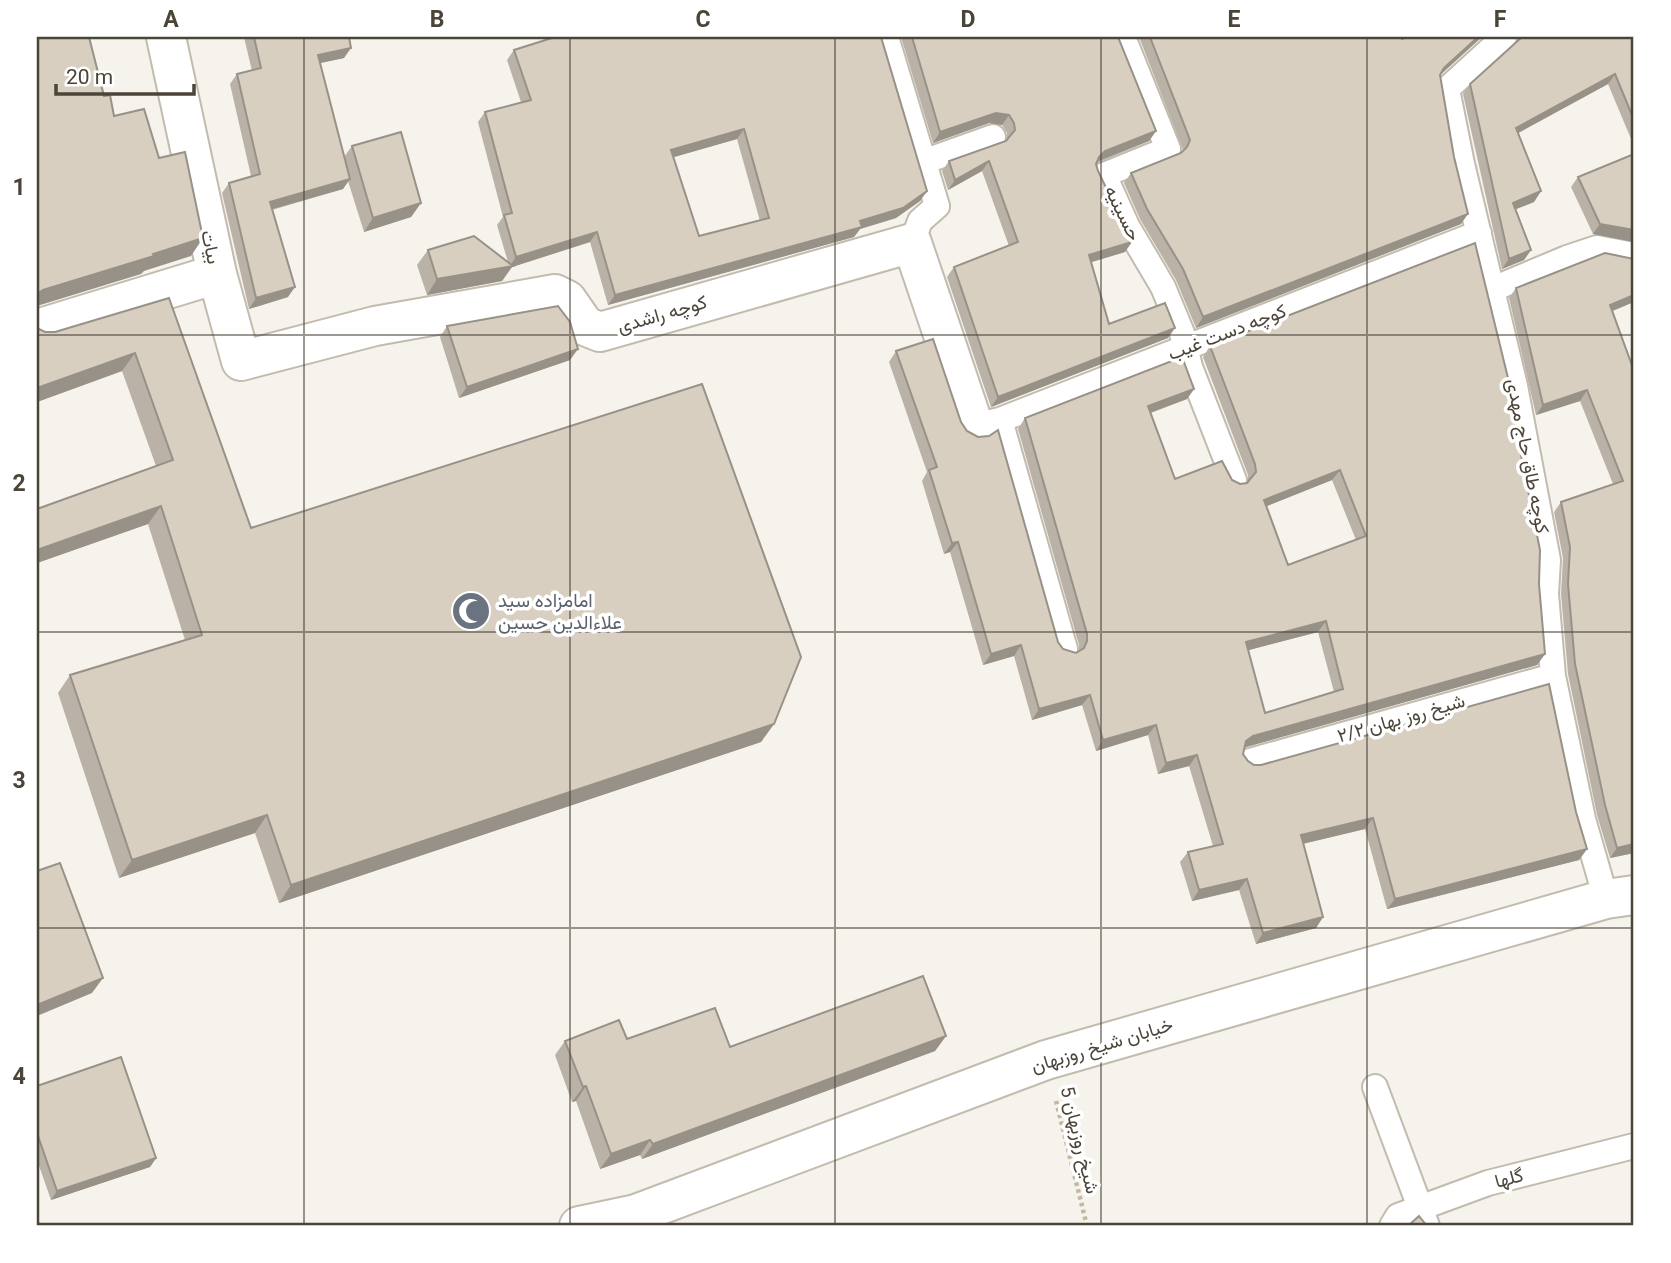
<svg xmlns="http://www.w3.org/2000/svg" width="1671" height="1263" font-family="Roboto,Vazirmatn,sans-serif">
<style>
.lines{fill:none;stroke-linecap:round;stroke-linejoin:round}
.service-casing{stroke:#c2bbae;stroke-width:28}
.minor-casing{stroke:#c2bbae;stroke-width:42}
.tertiary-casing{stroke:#c2bbae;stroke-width:42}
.path{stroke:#c4b79f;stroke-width:4.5;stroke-dasharray:3.5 3.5;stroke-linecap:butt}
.service{stroke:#fff;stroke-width:24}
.minor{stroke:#fff;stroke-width:38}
.tertiary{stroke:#fff;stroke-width:38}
.wall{fill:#bab2a6;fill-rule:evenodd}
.shaded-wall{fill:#979187}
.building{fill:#d8cfc1;stroke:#979187;stroke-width:2;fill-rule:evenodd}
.grid{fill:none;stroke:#4b4439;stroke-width:2;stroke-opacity:0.55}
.labels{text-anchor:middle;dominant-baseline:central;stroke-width:7;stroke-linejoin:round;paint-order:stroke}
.street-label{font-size:19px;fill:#4b4439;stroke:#fff}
.worship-label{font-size:19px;fill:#5b616d;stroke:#fff;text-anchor:start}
.neatline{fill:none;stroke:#4b4439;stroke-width:2.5}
.grid-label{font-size:23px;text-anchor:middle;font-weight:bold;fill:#4b4439}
</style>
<rect width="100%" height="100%" fill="#f6f3ec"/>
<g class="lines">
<defs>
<path id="service" d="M 886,37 L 937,206 L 920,221 L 912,243
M 1123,37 L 1168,149 L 1104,175 L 1127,226 L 1163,287 L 1182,333 L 1190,367 L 1234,480
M 1504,37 L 1447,89 L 1462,164 L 1515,386 L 1548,560 L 1546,594 L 1553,676 L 1583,819 L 1606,899
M 923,162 L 993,137
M 1493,289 L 1567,258 L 1597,248 L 1634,255
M 1000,420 L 1065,649
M 974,426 L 1000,420 L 1479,233
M 1250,761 L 1553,676
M 1375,1087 L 1427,1226
M 1392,1226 L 1398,1216 L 1488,1183 L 1634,1146"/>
<path id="minor" d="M 217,274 L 241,361 L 375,326 L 555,294 L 567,300 L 585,326 L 600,332 L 912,243 L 974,426
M 37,329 L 217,274 L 166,37"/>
<path id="tertiary" d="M 579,1226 L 636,1214 L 1046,1060 L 1606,899 L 1634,895"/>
</defs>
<use href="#service" class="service-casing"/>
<use href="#minor" class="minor-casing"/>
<use href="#tertiary" class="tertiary-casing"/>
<path class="path" d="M 1056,1101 L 1087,1226
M 37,1222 L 38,1226"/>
<use href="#service" class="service"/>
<use href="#minor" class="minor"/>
<use href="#tertiary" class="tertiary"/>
</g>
<path class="wall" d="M 244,37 L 349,37 L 344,58 L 320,63 L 344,157 L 352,146 L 421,203 L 411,217 L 364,232 L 348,181 L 343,189 L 272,210 L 288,297 L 249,309 L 222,193 L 229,183 L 251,176 L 230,84 L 237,74 L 252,71 Z
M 901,37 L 1118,37 L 1156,131 L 1149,141 L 1097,163 L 1098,171 L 1125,252 L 1091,262 L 1109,324 L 1168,338 L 991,407 L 947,277 L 954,267 L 1009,246 L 982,171 L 948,190 L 942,171 L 949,161 L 1006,141 L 1007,139 L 1007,133 L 1002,125 L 989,123 L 933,143 Z
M 1139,37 L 1401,37 L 1402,39 L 1440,75 L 1461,224 L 1196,328 L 1176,280 L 1140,219 L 1124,183 L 1131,173 L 1181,153 L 1183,150 Z
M 1518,37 L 1634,37 L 1634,146 L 1608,84 L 1518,133 L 1541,191 L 1534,202 L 1516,209 L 1531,250 L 1524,260 L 1502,269 L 1463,94 L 1470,84 L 1518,40 Z
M 514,50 L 927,191 L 920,201 L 896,218 L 860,229 L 854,237 L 608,305 L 590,242 L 512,267 L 502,281 L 427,295 L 417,265 L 428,250 L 508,262 L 497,225 L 503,217 L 478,122 L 485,112 L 521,102 L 507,60 ZM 737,139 L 760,221 L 699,236 L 673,157 Z
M 1578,177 L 1634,242 L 1593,234 L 1571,187 Z
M 1516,288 L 1613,311 L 1634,371 L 1634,853 L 1610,858 L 1597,815 L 1568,674 L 1561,594 L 1563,558 L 1554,512 L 1561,502 L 1613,484 L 1580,401 L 1536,415 L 1509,298 Z
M 169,298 L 251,528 L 774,724 L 761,742 L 279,903 L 255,833 L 119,878 L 58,693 L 70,675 L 185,640 L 148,524 L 37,563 L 37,509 L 156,466 L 122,371 L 37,402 L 37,328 L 45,332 L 55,332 Z
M 447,326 L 570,360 L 459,398 L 440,337 Z
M 1210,346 L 1515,414 L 1513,417 L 1539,584 L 1545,654 L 1537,665 L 1246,747 L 1245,748 L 1243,754 L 1248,761 L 1254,765 L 1576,812 L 1587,849 L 1579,860 L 1387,909 L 1365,829 L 1303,844 L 1323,917 L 1316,928 L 1256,944 L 1239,890 L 1192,901 L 1180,862 L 1188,852 L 1213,846 L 1189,766 L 1158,774 L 1148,735 L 1096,751 L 1082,705 L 1032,720 L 1014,656 L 983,665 L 950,552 L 944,554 L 922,481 L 927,472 L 889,362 L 896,351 L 961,422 L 1058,642 L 1063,649 L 1076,653 L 1079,651 L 1079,645 L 1018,429 L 1025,418 L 1194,389 L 1187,399 L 1151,413 L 1175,479 L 1232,480 L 1240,484 L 1247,483 L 1248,482 L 1248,475 L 1203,357 ZM 1332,480 L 1356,540 L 1288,565 L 1267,506 ZM 1318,632 L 1334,692 L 1265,713 L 1248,650 Z
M 946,1036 L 935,1051 L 642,1159 L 640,1155 L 600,1169 L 576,1101 L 572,1102 L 555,1055 L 565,1041 L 627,1039 L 730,1047 Z
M 37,1086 L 156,1158 L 150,1167 L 51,1200 L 37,1160 Z"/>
<path class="shaded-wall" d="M 1478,37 L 1482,37 L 1437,78 L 1444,68 Z
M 351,48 L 344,58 L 311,65 L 318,55 Z
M 1615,74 L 1608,84 L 1509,138 L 1516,128 Z
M 996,113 L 1009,115 L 1002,125 L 989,123 L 933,143 L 940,132 Z
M 744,129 L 737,139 L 664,160 L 671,150 Z
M 1156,131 L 1149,141 L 1098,161 L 1092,167 L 1099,157 L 1105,151 Z
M 989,161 L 982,171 L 948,190 L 955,180 Z
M 350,179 L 343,189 L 262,212 L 270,202 Z
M 927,191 L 920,201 L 896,218 L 860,229 L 854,237 L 608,305 L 615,295 L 860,221 Z
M 1541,191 L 1534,202 L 1506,213 L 1513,203 Z
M 421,203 L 411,217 L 364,232 L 373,218 Z
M 1468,214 L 1461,224 L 1196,328 L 1203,317 Z
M 1600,224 L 1634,230 L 1634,242 L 1593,234 Z
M 597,232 L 590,242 L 512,267 L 502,281 L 427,295 L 437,279 L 510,266 L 516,257 Z
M 203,238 L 191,256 L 144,271 L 141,274 L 37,306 L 37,294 L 43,290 Z
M 1132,242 L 1125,252 L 1082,265 L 1089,255 Z
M 1531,250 L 1524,260 L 1502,269 L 1509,259 Z
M 295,287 L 288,297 L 249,309 L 256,298 Z
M 1634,295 L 1634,302 L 1603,315 L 1610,305 Z
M 1175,328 L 1168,338 L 991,407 L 998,397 Z
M 578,349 L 570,360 L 459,398 L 467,387 Z
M 135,353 L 122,371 L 37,402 L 37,388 Z
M 1194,389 L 1187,399 L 1141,416 L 1148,406 Z
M 1587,390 L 1580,401 L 1536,415 L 1543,405 Z
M 1340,470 L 1332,480 L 1257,510 L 1264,500 Z
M 161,506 L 148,524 L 37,563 L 37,550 Z
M 958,542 L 950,552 L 944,554 L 952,543 Z
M 1326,621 L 1318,632 L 1238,653 L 1246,642 Z
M 1021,645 L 1014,656 L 983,665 L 991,654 Z
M 1545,654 L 1537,665 L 1246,747 L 1239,751 L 1246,741 L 1253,736 Z
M 1090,695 L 1082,705 L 1032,720 L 1039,709 Z
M 774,724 L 761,742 L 279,903 L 291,885 Z
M 1156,725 L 1148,735 L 1096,751 L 1103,740 Z
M 1197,755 L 1189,766 L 1158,774 L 1166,763 Z
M 267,815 L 255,833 L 119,878 L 132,860 Z
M 1373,818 L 1365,829 L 1293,846 L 1301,835 Z
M 1634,844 L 1634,853 L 1610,858 L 1617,848 Z
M 1587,849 L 1579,860 L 1387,909 L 1395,899 Z
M 1247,879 L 1239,890 L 1192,901 L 1199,890 Z
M 1323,917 L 1316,928 L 1256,944 L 1263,933 Z
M 103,978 L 92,993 L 37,1016 L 37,1005 Z
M 946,1036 L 935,1051 L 642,1159 L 653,1144 Z
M 586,1086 L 576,1101 L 572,1102 L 583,1087 Z
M 650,1140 L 640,1155 L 600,1169 L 611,1154 Z
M 156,1158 L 150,1167 L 51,1200 L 57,1191 Z"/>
<path class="building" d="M 37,37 L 89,37 L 104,96 L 110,95 L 114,116 L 144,109 L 159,158 L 185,152 L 203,238 L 153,254 L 154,256 L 43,290 L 37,294 Z
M 254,37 L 349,37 L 351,48 L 318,55 L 350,179 L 270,202 L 295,287 L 256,298 L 229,183 L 260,174 L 237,74 L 261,68 Z
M 555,37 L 881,37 L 927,191 L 903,208 L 860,221 L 862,227 L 615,295 L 597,232 L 516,257 L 504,215 L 512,213 L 485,112 L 531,100 L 514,50 ZM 744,129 L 769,218 L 699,236 L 671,150 Z
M 912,37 L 1118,37 L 1156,131 L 1105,151 L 1099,157 L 1096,164 L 1098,171 L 1132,242 L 1089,255 L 1109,324 L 1165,303 L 1175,328 L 998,397 L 954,267 L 1018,242 L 989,161 L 955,180 L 949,161 L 1006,141 L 1015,130 L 1014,123 L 1009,115 L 996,113 L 940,132 Z
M 1150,37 L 1401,37 L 1402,39 L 1407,37 L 1478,37 L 1444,68 L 1440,75 L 1454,157 L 1468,214 L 1203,317 L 1183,269 L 1147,209 L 1131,173 L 1181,153 L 1187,147 L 1190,140 Z
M 1522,37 L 1634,37 L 1634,120 L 1615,74 L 1516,128 L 1541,191 L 1513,203 L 1531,250 L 1509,259 L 1470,84 Z
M 401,132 L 421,203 L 373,218 L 352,146 Z
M 1634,154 L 1634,230 L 1600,224 L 1578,177 Z
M 474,236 L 513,266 L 437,279 L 428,250 Z
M 1475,243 L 1508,378 L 1515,414 L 1513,415 L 1540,550 L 1539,584 L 1545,654 L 1253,736 L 1246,741 L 1243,754 L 1248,761 L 1254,765 L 1261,765 L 1549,684 L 1576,812 L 1587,849 L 1395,899 L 1373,818 L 1301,835 L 1323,917 L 1263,933 L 1247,879 L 1199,890 L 1188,852 L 1223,844 L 1197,755 L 1166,763 L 1156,725 L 1103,740 L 1090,695 L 1039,709 L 1021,645 L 991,654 L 958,542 L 952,543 L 929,470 L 937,467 L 896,351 L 933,339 L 961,422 L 967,431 L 978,437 L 989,436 L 998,430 L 1058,642 L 1063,649 L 1076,653 L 1084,648 L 1087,641 L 1087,634 L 1025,418 L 1182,357 L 1194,389 L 1148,406 L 1175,479 L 1222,461 L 1232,480 L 1240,484 L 1247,483 L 1256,472 L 1255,464 L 1210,346 ZM 1340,470 L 1366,536 L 1288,565 L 1264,500 ZM 1326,621 L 1343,689 L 1265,713 L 1246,642 Z
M 1605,253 L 1634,259 L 1634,295 L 1610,305 L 1634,371 L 1634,844 L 1617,848 L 1605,805 L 1575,664 L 1568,584 L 1570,547 L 1561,502 L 1623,481 L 1587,390 L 1543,405 L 1516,288 Z
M 169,298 L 251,528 L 702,384 L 801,657 L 774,724 L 291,885 L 267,815 L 132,860 L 70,675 L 202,635 L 161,506 L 37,550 L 37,509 L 173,460 L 135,353 L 37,388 L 37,328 L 45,332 L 55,332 Z
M 558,306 L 570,322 L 578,349 L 467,387 L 447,326 Z
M 60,863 L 103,978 L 37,1005 L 37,871 Z
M 923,976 L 946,1036 L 653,1144 L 650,1140 L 611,1154 L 586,1086 L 583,1087 L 565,1041 L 619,1020 L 627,1039 L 715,1008 L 730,1047 Z
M 121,1057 L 156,1158 L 57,1191 L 37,1133 L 37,1086 Z
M 1419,1216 L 1427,1226 L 1408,1226 Z"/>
<path class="grid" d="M 304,37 L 304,1226M 570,37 L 570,1226M 835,37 L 835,1226M 1101,37 L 1101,1226M 1367,37 L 1367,1226M 37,335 L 1634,335M 37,632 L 1634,632M 37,928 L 1634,928"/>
<defs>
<symbol id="mosque-disc" viewBox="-11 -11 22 22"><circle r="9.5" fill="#6b7280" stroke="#fff"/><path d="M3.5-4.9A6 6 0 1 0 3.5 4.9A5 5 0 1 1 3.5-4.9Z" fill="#fff"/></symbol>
</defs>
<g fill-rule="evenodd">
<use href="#mosque-disc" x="449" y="589" width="44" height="44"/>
</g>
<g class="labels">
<g class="street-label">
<text transform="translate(1123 213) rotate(64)">حسینیه</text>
<text transform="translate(211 247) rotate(78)">بیات</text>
<text transform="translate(662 314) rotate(-16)">کوچه راشدی</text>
<text transform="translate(1227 332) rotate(-21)">کوچه دست غیب</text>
<text transform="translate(1528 456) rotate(79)">کوچه طاق حاج مهدی</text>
<text transform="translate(1401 718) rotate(-16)">شیخ روز بهان ۲/۲</text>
<text transform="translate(1102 1045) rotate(-17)">خیابان شیخ روزبهان</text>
<text transform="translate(1080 1140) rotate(76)">شیخ روزبهان 5</text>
<text transform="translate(1509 1178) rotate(-15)">گلها</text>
</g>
<g class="worship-label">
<text x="498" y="600">امامزاده سید<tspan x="498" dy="22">علاءالدین حسین</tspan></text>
</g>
</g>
<rect width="1671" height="1263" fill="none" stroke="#ffffff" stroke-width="77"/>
<path d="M56 84v10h138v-10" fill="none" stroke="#4b4439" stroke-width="3.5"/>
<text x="66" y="84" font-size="21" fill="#4b4439" stroke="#ffffff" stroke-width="5" paint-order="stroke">20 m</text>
<rect x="38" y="38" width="1594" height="1186" class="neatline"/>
<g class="grid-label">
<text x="171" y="27">A</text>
<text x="437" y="27">B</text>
<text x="703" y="27">C</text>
<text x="968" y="27">D</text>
<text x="1234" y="27">E</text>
<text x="1500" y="27">F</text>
<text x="19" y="195">1</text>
<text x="19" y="491">2</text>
<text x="19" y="788">3</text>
<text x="19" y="1084">4</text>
</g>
</svg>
